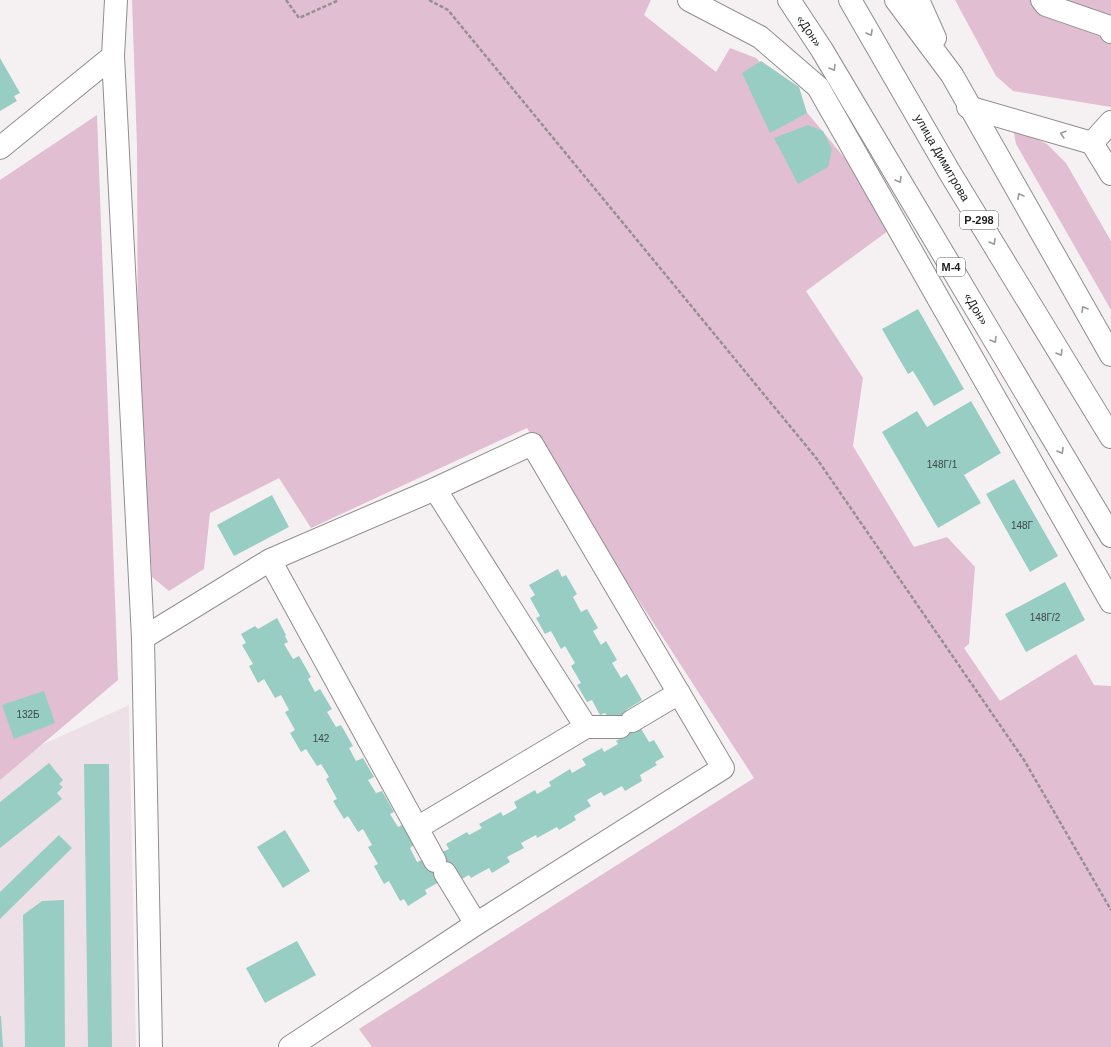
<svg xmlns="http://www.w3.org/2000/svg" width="1111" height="1047" font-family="Arial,sans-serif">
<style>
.built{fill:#ede1e7}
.green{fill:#e2bed2}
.building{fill:#98cdc3}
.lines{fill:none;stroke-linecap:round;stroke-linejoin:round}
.minor-casing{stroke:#918d8f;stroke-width:24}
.highway-casing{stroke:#918d8f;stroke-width:24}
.path{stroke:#939092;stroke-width:2.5;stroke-dasharray:4 2;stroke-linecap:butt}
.minor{stroke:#fff;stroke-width:22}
.highway{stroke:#fff;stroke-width:22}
.oneway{stroke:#9a999a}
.labels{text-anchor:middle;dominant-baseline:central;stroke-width:3.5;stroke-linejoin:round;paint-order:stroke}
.number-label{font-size:10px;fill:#3c4947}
.shield{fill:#fff;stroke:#626162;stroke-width:1}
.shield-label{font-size:11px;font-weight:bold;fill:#1e1d1e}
.street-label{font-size:12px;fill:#1e1d1e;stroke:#fff}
</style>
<rect width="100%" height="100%" fill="#f5f1f3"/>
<path class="built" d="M 129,705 L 136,1047 L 0,1047 L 0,764 Z"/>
<path class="green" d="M 132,0 L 651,0 L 644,15 L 716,72 L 730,48 L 756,58 L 810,116 L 857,173 L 888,231 L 806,291 L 863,378 L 853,446 L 914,547 L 947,537 L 975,567 L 969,644 L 964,648 L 1000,701 L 1076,654 L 1094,685 L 1111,686 L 1111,1047 L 372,1047 L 359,1029 L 754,778 L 527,428 L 311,528 L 279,478 L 210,513 L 204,569 L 169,591 L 152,577 L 138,382 L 137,146 Z
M 955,0 L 1111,0 L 1111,107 L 1013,91 L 996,76 Z
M 97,115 L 118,680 L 0,780 L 0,180 Z
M 1013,128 L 1047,144 L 1066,163 L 1111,241 L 1111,310 L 1016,144 Z"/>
<path class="building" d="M 0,58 L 20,93 L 14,96 L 17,101 L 0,111 Z
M 761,61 L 799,87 L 807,113 L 770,133 L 742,73 Z
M 808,125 L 823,131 L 832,149 L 828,167 L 798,184 L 774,138 Z
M 918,309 L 964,389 L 934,406 L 913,371 L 908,374 L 882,329 Z
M 971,401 L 1001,453 L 964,475 L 981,503 L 938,528 L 882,432 L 917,411 L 927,427 Z
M 1014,479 L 1058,556 L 1030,572 L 986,494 Z
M 272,495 L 289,527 L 234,556 L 217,525 Z
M 558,569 L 562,577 L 566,575 L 577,594 L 573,597 L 581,612 L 587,609 L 598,628 L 593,631 L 601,645 L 606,641 L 617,660 L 612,663 L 621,678 L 627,674 L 642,700 L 626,710 L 637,729 L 640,727 L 649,742 L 654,740 L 664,757 L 655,762 L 657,765 L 640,775 L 642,781 L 625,791 L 622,786 L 604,796 L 601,792 L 587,800 L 591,806 L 574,816 L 576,820 L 559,830 L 557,827 L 537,838 L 536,835 L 521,843 L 524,848 L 507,857 L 510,862 L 492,873 L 489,868 L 471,878 L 469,875 L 460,880 L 441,881 L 425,890 L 427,894 L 408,906 L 404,899 L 400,901 L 389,881 L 384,884 L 374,866 L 378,864 L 368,847 L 372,845 L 363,829 L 358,832 L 348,816 L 344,819 L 333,801 L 337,799 L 326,779 L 329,777 L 321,764 L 317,766 L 306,749 L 301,752 L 290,733 L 295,730 L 285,712 L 289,710 L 281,695 L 275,698 L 264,679 L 258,683 L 249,666 L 253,664 L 242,645 L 246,643 L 241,634 L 255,626 L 258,629 L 277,618 L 286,635 L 285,636 L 288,642 L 284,644 L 293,659 L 299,656 L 311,677 L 308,679 L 315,692 L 320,689 L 332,709 L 327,712 L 336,727 L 341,725 L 353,746 L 349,748 L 356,761 L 363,758 L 374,777 L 368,780 L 376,793 L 382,791 L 394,812 L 390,814 L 398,827 L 404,824 L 415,844 L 410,848 L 417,862 L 449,849 L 446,844 L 467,832 L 469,835 L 482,828 L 479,824 L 501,812 L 503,816 L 517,808 L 514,802 L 535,790 L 537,794 L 551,786 L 549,782 L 570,769 L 572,773 L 586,765 L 582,759 L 602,748 L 604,752 L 618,744 L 616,741 L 624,736 L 610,720 L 605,713 L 600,715 L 592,700 L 587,702 L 577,685 L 581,683 L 571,666 L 575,663 L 565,646 L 561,649 L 551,631 L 545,634 L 536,618 L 540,616 L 530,598 L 535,595 L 529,585 Z
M 1065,582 L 1085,620 L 1026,652 L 1005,614 Z
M 44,691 L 55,723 L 14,739 L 2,705 Z
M 49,763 L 63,780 L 59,784 L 63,787 L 57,793 L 62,799 L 0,848 L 0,802 Z
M 84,764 L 109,764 L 112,1047 L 88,1047 Z
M 285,830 L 310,871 L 283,888 L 257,847 Z
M 59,835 L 72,848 L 0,919 L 0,892 Z
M 64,900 L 65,1047 L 25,1047 L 23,915 L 42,901 Z
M 297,941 L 316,975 L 265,1003 L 246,968 Z
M 0,1016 L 1,1016 L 3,1047 L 0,1047 Z"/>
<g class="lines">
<defs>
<path id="minor" d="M 116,0 L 113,56 L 143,638 L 151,1047
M 689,0 L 760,37 L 818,87 L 1111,602
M 1042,0 L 1046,5 L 1110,27 L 1111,32
M 968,107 L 1092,143 L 1111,174
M 1092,143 L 1111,122
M 0,148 L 113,56
M 270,560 L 435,489
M 143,638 L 270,560 L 417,828 L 586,727 L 435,489 L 532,444 L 723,768 L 476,924 L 290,1047
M 632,721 L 679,693
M 586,727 L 620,727
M 417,828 L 435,861
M 445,873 L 476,924"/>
<path id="highway" d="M 789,0 L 822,50 L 1111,536
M 850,0 L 950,173 L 1111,437
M 896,0 L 952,75 L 1111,355
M 918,0 L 935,38"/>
</defs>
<use href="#minor" class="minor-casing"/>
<use href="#highway" class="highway-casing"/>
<path class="path" d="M 286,0 L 299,18 L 339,0
M 429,0 L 448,10 L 817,459 L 1024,760 L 1111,910"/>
<use href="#minor" class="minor"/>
<use href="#highway" class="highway"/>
</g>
<defs><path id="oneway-chevron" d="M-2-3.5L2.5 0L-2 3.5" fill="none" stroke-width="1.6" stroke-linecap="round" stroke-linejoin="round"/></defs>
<g class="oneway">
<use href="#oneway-chevron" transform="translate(870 33) rotate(60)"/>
<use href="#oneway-chevron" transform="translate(833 68) rotate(59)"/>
<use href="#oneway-chevron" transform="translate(1063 134) rotate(-164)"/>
<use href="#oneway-chevron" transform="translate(899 180) rotate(59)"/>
<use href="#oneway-chevron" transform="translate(1020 196) rotate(-120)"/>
<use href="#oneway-chevron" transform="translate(993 242) rotate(59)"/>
<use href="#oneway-chevron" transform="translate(1084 309) rotate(-120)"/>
<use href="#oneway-chevron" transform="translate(994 340) rotate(59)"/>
<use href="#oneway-chevron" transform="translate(1060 353) rotate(59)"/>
<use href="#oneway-chevron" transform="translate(1061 451) rotate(59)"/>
</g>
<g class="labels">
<g class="number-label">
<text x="942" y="464">148Г/1</text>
<text x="1022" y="525">148Г</text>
<text x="1045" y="617">148Г/2</text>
<text x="28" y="714">132Б</text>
<text x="321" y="738">142</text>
</g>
<g class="shield">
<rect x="960" y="211" width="38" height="18" rx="3"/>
<rect x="937" y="258" width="28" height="18" rx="3"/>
</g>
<g class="shield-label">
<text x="979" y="220">Р-298</text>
<text x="951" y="267">М-4</text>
</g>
<g class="street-label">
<text transform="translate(809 31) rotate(56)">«Дон»</text>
<text transform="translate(942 158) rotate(60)">улица Димитрова</text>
<text transform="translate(976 309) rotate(59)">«Дон»</text>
</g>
</g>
</svg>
